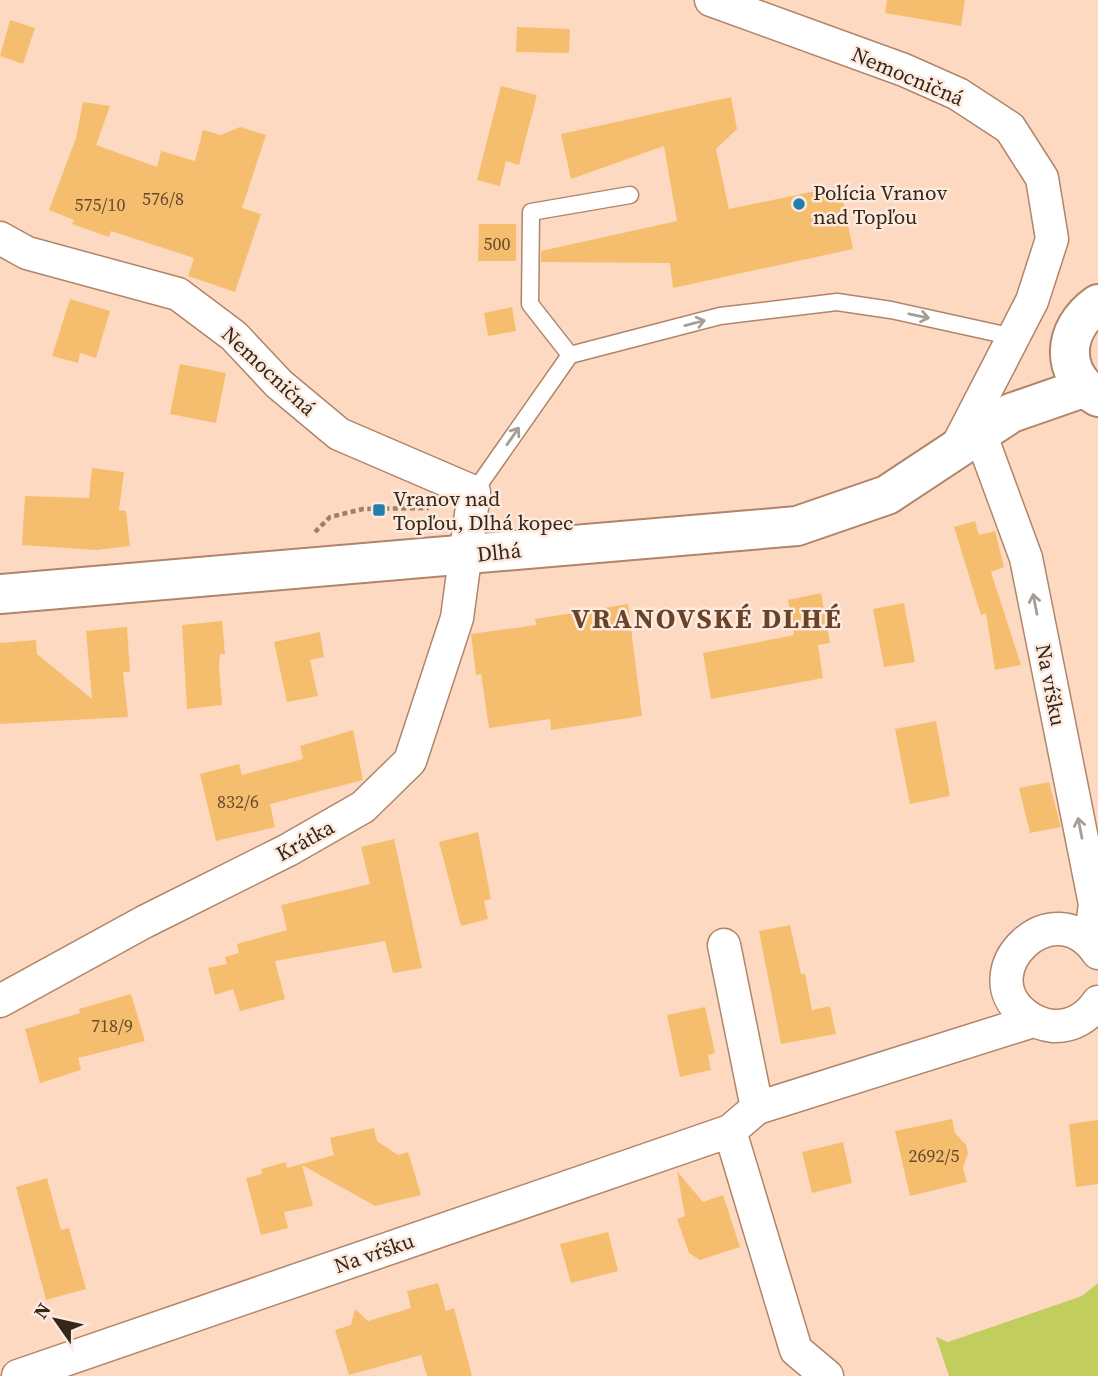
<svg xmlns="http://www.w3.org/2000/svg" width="1098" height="1376" font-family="'Source Serif 4',serif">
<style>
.green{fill:#c1ce5e}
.building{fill:#f5be6e}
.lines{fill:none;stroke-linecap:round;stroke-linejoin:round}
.service-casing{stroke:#b08569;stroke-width:19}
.minor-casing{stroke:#b08569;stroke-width:35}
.tertiary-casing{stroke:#b08569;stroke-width:42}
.path{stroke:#9b806e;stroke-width:4.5;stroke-dasharray:5 3.5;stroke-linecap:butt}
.service{stroke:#fff;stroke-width:16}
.minor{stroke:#fff;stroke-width:32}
.tertiary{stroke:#fff;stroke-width:38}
.oneway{stroke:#a59d98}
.poi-dot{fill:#227fac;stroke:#fdeade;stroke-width:2.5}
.labels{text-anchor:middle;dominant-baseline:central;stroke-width:5;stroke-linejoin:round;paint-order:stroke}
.number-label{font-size:18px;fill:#664b2e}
.street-label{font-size:21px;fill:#362519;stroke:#fdeade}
.poi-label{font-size:21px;fill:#362519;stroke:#fdeade;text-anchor:start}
.district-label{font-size:28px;font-weight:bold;letter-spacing:2px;fill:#694329;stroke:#fdeade}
</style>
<rect width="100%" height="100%" fill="#fed9c1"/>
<path class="green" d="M 1098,1283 L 1098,1376 L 949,1376 L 936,1337 L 948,1342 L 1082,1296 Z"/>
<path class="building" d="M 887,0 L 965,0 L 961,26 L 885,13 Z
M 10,20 L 35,28 L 23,64 L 0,56 Z
M 517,27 L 570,29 L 569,53 L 516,52 Z
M 501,86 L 537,95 L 519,165 L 506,161 L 500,186 L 477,180 Z
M 731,97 L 737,129 L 716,149 L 729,209 L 840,186 L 853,249 L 673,288 L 670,263 L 541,262 L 541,251 L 677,221 L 664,146 L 571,179 L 561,134 Z
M 83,102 L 110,106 L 96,145 L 157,167 L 161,151 L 195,161 L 203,130 L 221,135 L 240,127 L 266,135 L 242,208 L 261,214 L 235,292 L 188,276 L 194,258 L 111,231 L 109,237 L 72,224 L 74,220 L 49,210 L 76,138 Z
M 479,224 L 516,224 L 516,261 L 478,261 Z
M 70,299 L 110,311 L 96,358 L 80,353 L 78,363 L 52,356 Z
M 512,307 L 516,331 L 488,336 L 484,313 Z
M 180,364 L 226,373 L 216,423 L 170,414 Z
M 92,468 L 124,472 L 119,510 L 126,511 L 130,546 L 96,550 L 22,545 L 25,496 L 89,498 Z
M 975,521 L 979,535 L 995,531 L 1004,567 L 991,572 L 1021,665 L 995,670 L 986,613 L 981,615 L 954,527 Z
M 821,593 L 830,643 L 818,645 L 823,678 L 711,699 L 703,653 L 794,635 L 788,600 Z
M 904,603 L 915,662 L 884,667 L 873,609 Z
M 628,604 L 642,716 L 551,730 L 550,719 L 489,728 L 481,674 L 476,675 L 471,634 L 536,625 L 535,619 Z
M 222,621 L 225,654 L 220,654 L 219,666 L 222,705 L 187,709 L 182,625 Z
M 127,627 L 130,672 L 123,672 L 128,717 L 0,724 L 0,643 L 36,640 L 37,654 L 92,699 L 86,631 Z
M 320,632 L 324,657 L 310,660 L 318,696 L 287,702 L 274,642 Z
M 936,721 L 950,796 L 910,804 L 895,729 Z
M 353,730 L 363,780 L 270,804 L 275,827 L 216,841 L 200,774 L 239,764 L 242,775 L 303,759 L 300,746 Z
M 1049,782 L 1061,827 L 1030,833 L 1019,788 Z
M 478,832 L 491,899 L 484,901 L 488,919 L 461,926 L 439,842 Z
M 394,839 L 422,968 L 393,973 L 385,941 L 275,961 L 285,999 L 240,1011 L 233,989 L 215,995 L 208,968 L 227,964 L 225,957 L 239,953 L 237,944 L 287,930 L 281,905 L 370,884 L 361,847 Z
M 790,925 L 801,974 L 805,974 L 812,1010 L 830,1006 L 836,1034 L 781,1044 L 759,931 Z
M 131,994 L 145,1041 L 78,1058 L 81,1070 L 40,1083 L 25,1029 L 80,1013 L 79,1009 Z
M 705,1007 L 715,1053 L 708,1055 L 711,1070 L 680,1077 L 667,1015 Z
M 952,1119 L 955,1133 L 966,1145 L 968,1153 L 963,1168 L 967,1182 L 910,1196 L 895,1131 Z
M 1098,1120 L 1098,1184 L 1076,1187 L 1069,1124 Z
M 374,1128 L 377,1141 L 398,1155 L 408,1152 L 421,1195 L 375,1206 L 302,1165 L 313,1206 L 284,1212 L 288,1228 L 261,1235 L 246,1178 L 262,1174 L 261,1169 L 286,1162 L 287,1168 L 334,1155 L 330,1138 Z
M 843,1142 L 852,1183 L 812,1193 L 802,1152 Z
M 677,1171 L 703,1202 L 723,1195 L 740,1247 L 700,1260 L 689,1253 L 677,1219 L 685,1216 Z
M 47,1178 L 61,1230 L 69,1228 L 86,1289 L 46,1300 L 16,1187 Z
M 608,1232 L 618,1271 L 571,1283 L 560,1244 Z
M 438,1283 L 446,1311 L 454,1308 L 472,1376 L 427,1376 L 421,1355 L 349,1375 L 335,1330 L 351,1325 L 355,1309 L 368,1321 L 411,1308 L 407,1291 Z"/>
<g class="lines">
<defs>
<path id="service" d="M 570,355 L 530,304 L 531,212 L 630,195
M 474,492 L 570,355 L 720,316 L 837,302 L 891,310 L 1014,337"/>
<path id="minor" d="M 711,0 L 904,70 L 958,94 L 1010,128 L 1042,178 L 1052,239 L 1032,301 L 955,450
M 0,238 L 27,253 L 178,294 L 234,336 L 279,384 L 339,434 L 474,492 L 457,618 L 410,761 L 363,807 L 288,850 L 144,922 L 0,1001
M 980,433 L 1026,558 L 1095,904 L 1090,943
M 724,945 L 757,1108
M 1098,953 C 1054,888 970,971 1024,1014 C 1033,1021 1041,1025 1053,1026 C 1072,1027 1088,1017 1098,1002
M 730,1131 L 796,1350 L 827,1376
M 18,1376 L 730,1131 L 757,1108 L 1033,1021"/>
<path id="tertiary" d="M 1098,304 C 1062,329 1059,374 1098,397
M 0,594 L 797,526 L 887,495 L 1011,413 L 1083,388"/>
</defs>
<use href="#service" class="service-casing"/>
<use href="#minor" class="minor-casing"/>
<use href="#tertiary" class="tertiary-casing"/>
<path class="path" d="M 315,532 L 330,517 L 363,509 L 429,508"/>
<use href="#service" class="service"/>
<use href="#minor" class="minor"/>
<use href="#tertiary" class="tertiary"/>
</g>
<defs><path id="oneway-shaft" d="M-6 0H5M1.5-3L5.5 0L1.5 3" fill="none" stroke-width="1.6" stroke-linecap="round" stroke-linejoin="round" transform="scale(1.75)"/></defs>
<g class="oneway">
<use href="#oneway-shaft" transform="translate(919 316) rotate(12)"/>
<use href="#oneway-shaft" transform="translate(695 323) rotate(-15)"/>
<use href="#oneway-shaft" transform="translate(513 436) rotate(-55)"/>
<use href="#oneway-shaft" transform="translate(1035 604) rotate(-101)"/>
<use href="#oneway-shaft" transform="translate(1080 828) rotate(-101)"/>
</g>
<g class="poi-dot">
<circle cx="799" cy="204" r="7"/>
<rect x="372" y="503" width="14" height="14" rx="3.5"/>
</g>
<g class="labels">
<g class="number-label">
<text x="163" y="198">576/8</text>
<text x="100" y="204">575/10</text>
<text x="497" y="243">500</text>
<text x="238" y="801">832/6</text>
<text x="112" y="1025">718/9</text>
<text x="934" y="1155">2692/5</text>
</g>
<g class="street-label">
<text transform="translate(908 76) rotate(23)">Nemocničná</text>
<text transform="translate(269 371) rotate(43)">Nemocničná</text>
<text transform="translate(499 552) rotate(-6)">Dlhá</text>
<text transform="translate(1051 685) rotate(79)">Na vŕšku</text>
<text transform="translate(305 840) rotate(-29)">Krátka</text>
<text transform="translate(374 1253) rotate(-19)">Na vŕšku</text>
</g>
<g class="poi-label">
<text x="813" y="192">Polícia Vranov<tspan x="813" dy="24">nad Topľou</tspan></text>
<text x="393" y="498">Vranov nad<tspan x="393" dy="24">Topľou, Dlhá kopec</tspan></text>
</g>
<g class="district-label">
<text x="707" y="618">VRANOVSKÉ DLHÉ</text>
</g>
</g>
<g transform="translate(56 1320) rotate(304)" stroke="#fdeade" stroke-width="5" paint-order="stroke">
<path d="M0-5L12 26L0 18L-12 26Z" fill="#362519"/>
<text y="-10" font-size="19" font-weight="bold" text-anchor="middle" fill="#362519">N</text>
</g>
</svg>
